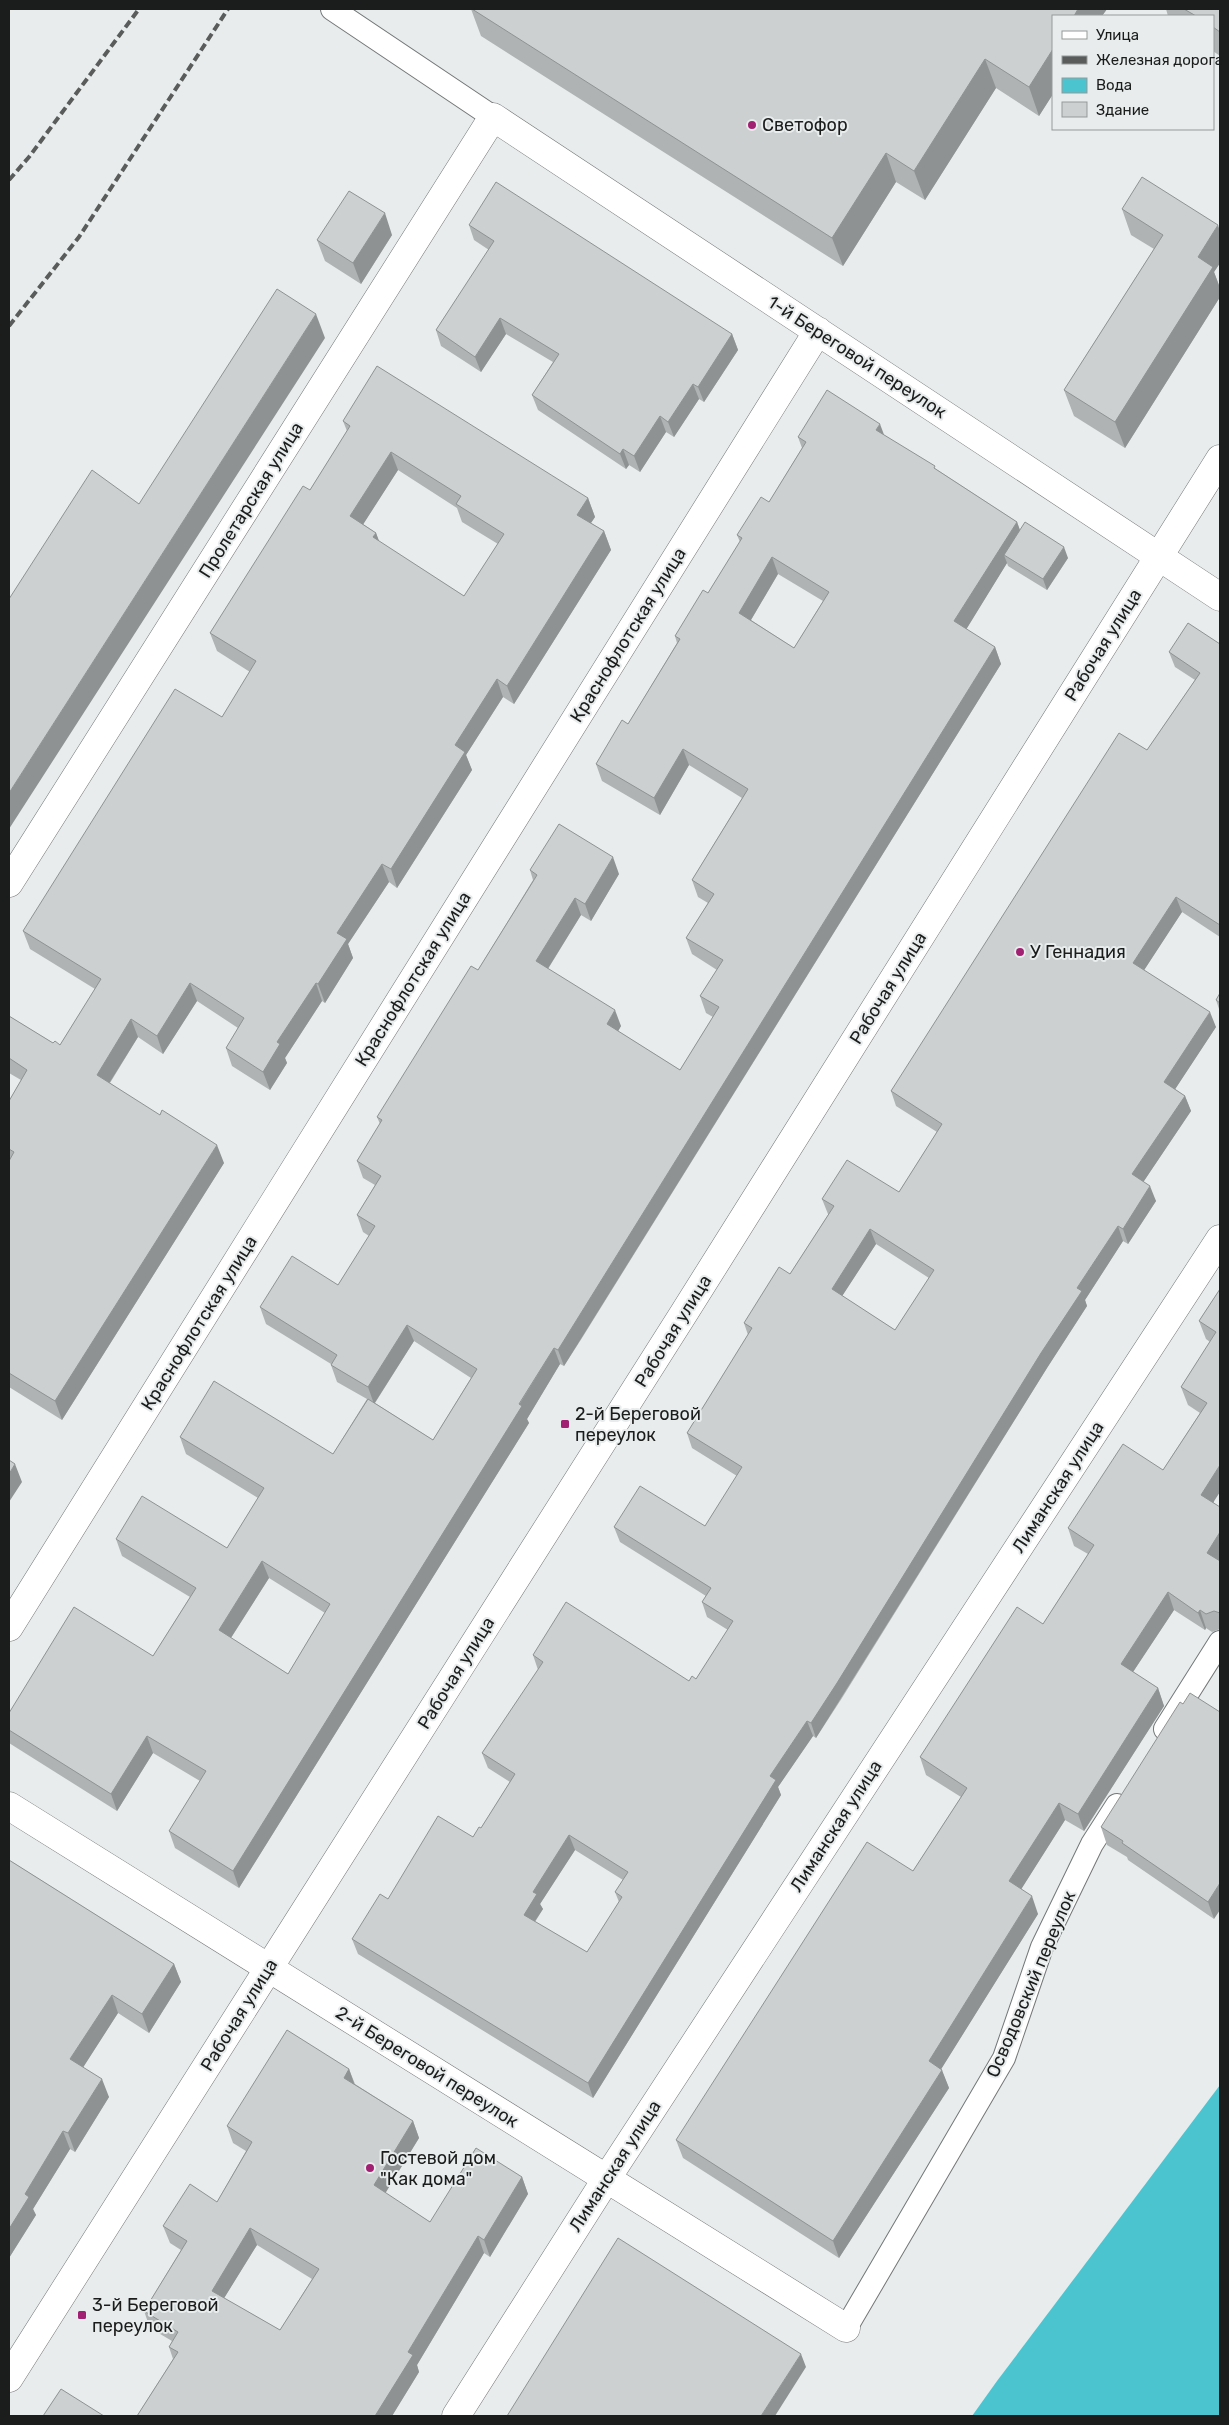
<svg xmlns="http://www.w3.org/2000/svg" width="1229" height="2425" font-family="Rubik,sans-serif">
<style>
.water{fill:#4cc4cf}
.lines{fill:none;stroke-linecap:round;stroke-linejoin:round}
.lane-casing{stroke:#747778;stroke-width:24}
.street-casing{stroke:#747778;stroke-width:29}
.secondary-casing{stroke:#747778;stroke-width:29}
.lane{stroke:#fff;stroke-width:22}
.street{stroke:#fff;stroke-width:28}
.secondary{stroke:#fff;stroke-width:28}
.rail{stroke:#5a5c5c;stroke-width:4;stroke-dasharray:8 4;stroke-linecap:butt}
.wall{fill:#afb3b4;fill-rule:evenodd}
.shaded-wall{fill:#8f9292}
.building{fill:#ccd0d1;stroke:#8f9292;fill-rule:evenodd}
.poi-dot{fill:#a12072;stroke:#e8eced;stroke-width:2}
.labels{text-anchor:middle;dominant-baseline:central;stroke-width:4;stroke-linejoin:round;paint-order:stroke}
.poi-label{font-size:18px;fill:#1b1c1c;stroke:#e8eced;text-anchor:start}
.street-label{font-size:18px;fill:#1b1c1c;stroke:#e8eced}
</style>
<rect width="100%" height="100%" fill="#e8eced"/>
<path class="water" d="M 1220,2085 L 1220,2416 L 972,2416 L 997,2381 Z"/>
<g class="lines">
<defs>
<path id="lane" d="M 332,9 L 493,117
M 1165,1729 L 1220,1642
M 846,2328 L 1004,2058 L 1042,1947 L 1092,1844 L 1117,1805"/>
<path id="street" d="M 9,883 L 493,117 L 1220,597
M 9,1627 L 818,331
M 9,1806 L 846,2328
M 456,2416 L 607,2178 L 1220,1239"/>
<path id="secondary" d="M 9,2378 L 684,1313 L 1220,459"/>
</defs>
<use href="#lane" class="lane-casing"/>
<use href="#street" class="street-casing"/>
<use href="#secondary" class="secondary-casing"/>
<use href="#lane" class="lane"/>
<use href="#street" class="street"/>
<use href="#secondary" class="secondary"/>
<path class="rail" d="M 9,180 L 29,157 L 139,9
M 9,326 L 79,237 L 228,9"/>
</g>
<path class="wall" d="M 471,9 L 1107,9 L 1102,16 L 1053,16 L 1053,94 L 1039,116 L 996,88 L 925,200 L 896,182 L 843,266 L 481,36 Z
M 1166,9 L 1220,9 L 1220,56 L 1213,51 L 1213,16 L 1168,16 Z
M 1122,209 L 1220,231 L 1220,263 L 1214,272 L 1220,288 L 1220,297 L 1125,448 L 1074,416 L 1064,390 L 1154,249 L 1131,235 Z
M 469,225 L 732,334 L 738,350 L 704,402 L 699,399 L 674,437 L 666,432 L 640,472 L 629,465 L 626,469 L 538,410 L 532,395 L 553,362 L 506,334 L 481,372 L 441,346 L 436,330 L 489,250 L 474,240 Z
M 392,235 L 361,284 L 325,261 L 317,240 Z
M 343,421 L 588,498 L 595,517 L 591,523 L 604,531 L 611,550 L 514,704 L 503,697 L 466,755 L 472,770 L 397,888 L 389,882 L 348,944 L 353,958 L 325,1003 L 322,1001 L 285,1058 L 287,1063 L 270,1090 L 232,1066 L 226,1048 L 238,1028 L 197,1001 L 163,1054 L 138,1037 L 110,1083 L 224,1163 L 62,1420 L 9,1387 L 9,1101 L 21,1080 L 9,1073 L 9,1016 L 53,1043 L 60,1045 L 95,989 L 30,949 L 23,931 L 222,717 L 250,672 L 217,651 L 210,633 L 310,490 L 347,431 ZM 398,470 L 457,508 L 462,522 L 498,544 L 464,596 L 379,542 L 376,533 L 363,524 Z
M 884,435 L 1017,522 L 1020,530 L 1068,558 L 1047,590 L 1008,566 L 1007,563 L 966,629 L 995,647 L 1001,664 L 582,1338 L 564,1366 L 560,1364 L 527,1419 L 529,1423 L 239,1888 L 175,1848 L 169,1831 L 200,1781 L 153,1753 L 117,1811 L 9,1743 L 9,1713 L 153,1656 L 190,1597 L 122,1556 L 116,1539 L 227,1548 L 258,1498 L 186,1454 L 180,1437 L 333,1454 L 367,1399 L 337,1382 L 331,1365 L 331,1364 L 266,1324 L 260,1307 L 338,1285 L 369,1236 L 363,1232 L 357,1215 L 375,1185 L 363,1178 L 357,1161 L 380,1124 L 377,1117 L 478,970 L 533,880 L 530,870 L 619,874 L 591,921 L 581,915 L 548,969 L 621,1026 L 618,1031 L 680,1070 L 713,1017 L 706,1013 L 700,996 L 717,970 L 692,954 L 686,938 L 708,903 L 698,897 L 692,880 L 742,798 L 689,765 L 660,815 L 602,781 L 596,764 L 628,724 L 677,643 L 675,636 L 708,593 L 740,542 L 737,535 L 769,502 L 802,448 L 798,437 ZM 778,574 L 823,601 L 794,648 L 751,620 ZM 414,1341 L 471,1378 L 433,1440 L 375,1403 ZM 269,1578 L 325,1613 L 288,1674 L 231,1638 Z
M 1220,644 L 1220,937 L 1182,912 L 1144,970 L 1216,1027 L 1175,1089 L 1185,1096 L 1191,1111 L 1143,1182 L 1156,1201 L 1128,1244 L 1123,1241 L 1085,1300 L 1087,1306 L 1047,1368 L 842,1698 L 816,1738 L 813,1736 L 778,1787 L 781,1795 L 593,2098 L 358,1954 L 352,1939 L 388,1899 L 473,1837 L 481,1828 L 510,1782 L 488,1768 L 482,1753 L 538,1670 L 533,1655 L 689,1681 L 696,1679 L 728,1630 L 707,1617 L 702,1602 L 706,1596 L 620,1542 L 614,1527 L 705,1526 L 737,1476 L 692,1448 L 687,1433 L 748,1335 L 744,1323 L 790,1274 L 828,1215 L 828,1214 L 822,1199 L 899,1192 L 937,1132 L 896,1106 L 891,1091 L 1147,750 L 1195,680 L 1175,667 L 1169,652 ZM 876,1244 L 929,1278 L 895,1330 L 842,1296 ZM 575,1850 L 623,1880 L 615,1892 L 619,1902 L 587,1952 L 535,1922 L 543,1909 L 540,1904 Z
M 1220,993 L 1220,1012 L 1216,1000 Z
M 1220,1289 L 1214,1503 L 1220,1561 L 1220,1629 L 1212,1632 L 1206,1628 L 1205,1630 L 1174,1610 L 1133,1672 L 1158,1688 L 1164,1706 L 1084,1831 L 1065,1820 L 1021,1889 L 1038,1914 L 941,2069 L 949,2088 L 839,2258 L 683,2158 L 676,2140 L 913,1871 L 961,1797 L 926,1775 L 920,1757 L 1043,1624 L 1088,1554 L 1074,1546 L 1068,1528 L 1163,1470 L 1200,1413 L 1188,1405 L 1181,1387 L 1210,1342 L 1206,1339 L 1199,1321 Z
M 1183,1704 L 1214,1919 L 1128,1860 L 1127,1857 L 1107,1845 L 1101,1827 Z
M 9,1860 L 174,1964 L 181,1982 L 149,2033 L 118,2013 L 83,2067 L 109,2097 L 75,2152 L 70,2149 L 33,2209 L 36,2215 L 9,2258 Z
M 349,2069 L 355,2084 L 413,2121 L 419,2138 L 385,2193 L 430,2222 L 522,2177 L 528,2194 L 490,2257 L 484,2253 L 417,2365 L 419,2372 L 392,2416 L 137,2416 L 173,2359 L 169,2347 L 172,2341 L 150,2328 L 144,2311 L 181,2250 L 170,2243 L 163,2226 L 217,2202 L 246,2151 L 233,2143 L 227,2126 ZM 257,2245 L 312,2279 L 280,2330 L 224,2298 Z"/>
<path class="shaded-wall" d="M 1078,9 L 1107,9 L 1102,16 L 1074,16 Z
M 1053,49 L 1053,94 L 1039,116 L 1029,87 Z
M 985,59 L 996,88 L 925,200 L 914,171 Z
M 886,153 L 896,182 L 843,266 L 832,238 Z
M 385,213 L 392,235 L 361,284 L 353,263 Z
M 1218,225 L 1220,231 L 1220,263 L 1214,272 L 1220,288 L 1220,297 L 1125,448 L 1115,422 L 1198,257 Z
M 316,314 L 325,338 L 9,829 L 9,793 Z
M 500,318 L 506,334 L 481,372 L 475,357 Z
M 732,334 L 738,350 L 704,402 L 698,387 Z
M 693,384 L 699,399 L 674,437 L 668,422 Z
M 660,416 L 666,432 L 640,472 L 634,456 Z
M 880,424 L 886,440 L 876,430 Z
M 623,449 L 629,465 L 626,469 L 620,454 Z
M 391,452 L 398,470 L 357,534 L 350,516 Z
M 588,498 L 595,517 L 584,533 L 577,515 Z
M 1017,522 L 1023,539 L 1004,555 L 1007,563 L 961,638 L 954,621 Z
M 604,531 L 611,550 L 514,704 L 507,686 Z
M 376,533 L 383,551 L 373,537 Z
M 1064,547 L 1068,558 L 1047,590 L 1043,579 Z
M 772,557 L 778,574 L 745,630 L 739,613 Z
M 995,647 L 1001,664 L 564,1366 L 558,1350 Z
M 497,679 L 503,697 L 466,755 L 472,770 L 397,888 L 391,869 L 455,745 Z
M 683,749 L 689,765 L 660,815 L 654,798 Z
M 613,857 L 619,874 L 591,921 L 585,904 Z
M 382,864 L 389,882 L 348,944 L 353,958 L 325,1003 L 318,984 L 337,933 Z
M 1176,897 L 1182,912 L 1139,978 L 1133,963 Z
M 575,898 L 581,915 L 542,978 L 536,961 Z
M 190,983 L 197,1001 L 163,1054 L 157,1036 Z
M 316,983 L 322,1001 L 285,1058 L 287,1063 L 270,1090 L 263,1072 L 277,1042 Z
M 615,1010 L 621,1026 L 613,1040 L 607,1024 Z
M 1210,1012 L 1216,1027 L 1170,1097 L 1164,1082 Z
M 131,1019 L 138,1037 L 103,1093 L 97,1075 Z
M 1185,1096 L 1191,1111 L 1138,1190 L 1132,1174 Z
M 217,1145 L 224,1163 L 62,1420 L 55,1401 Z
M 1150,1186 L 1156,1201 L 1128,1244 L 1123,1229 Z
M 1118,1226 L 1123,1241 L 1085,1300 L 1087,1306 L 1047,1368 L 816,1738 L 811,1723 L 1077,1288 Z
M 870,1229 L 876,1244 L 837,1304 L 832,1289 Z
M 407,1325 L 414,1341 L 374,1404 L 368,1387 Z
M 554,1348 L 560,1364 L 527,1419 L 529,1423 L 239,1888 L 233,1871 Z
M 15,1464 L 22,1482 L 9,1502 L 9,1474 Z
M 1220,1465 L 1220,1492 L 1207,1512 L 1201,1495 Z
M 1220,1532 L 1220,1560 L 1213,1570 L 1207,1553 Z
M 262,1561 L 269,1578 L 225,1647 L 219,1630 Z
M 1168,1592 L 1174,1610 L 1127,1681 L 1121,1664 Z
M 1200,1610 L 1206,1628 L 1205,1630 L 1198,1613 Z
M 1158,1688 L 1164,1706 L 1084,1831 L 1078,1814 Z
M 807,1721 L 813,1736 L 778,1787 L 781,1795 L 593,2098 L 588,2083 L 770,1776 Z
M 147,1736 L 153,1753 L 117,1811 L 111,1794 Z
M 1059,1803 L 1065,1820 L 1015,1899 L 1009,1881 Z
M 569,1835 L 575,1850 L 540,1904 L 543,1909 L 529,1930 L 524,1915 L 533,1892 Z
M 1220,1883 L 1220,1910 L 1214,1919 L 1208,1902 Z
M 1032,1896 L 1038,1914 L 935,2079 L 929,2061 Z
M 174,1964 L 181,1982 L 149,2033 L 142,2014 Z
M 112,1995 L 118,2013 L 77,2077 L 70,2059 Z
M 349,2069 L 355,2086 L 344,2078 Z
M 942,2070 L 949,2088 L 839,2258 L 833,2241 Z
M 102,2079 L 109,2097 L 75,2152 L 68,2133 Z
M 413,2121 L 419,2138 L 380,2202 L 374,2185 Z
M 63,2131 L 70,2149 L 33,2209 L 36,2215 L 9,2258 L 9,2229 L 25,2194 Z
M 522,2177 L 528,2194 L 490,2257 L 484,2240 Z
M 250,2228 L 257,2245 L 218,2308 L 212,2291 Z
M 478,2236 L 484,2253 L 417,2365 L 419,2372 L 392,2416 L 375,2416 L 408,2352 Z
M 801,2354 L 806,2367 L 775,2416 L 761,2416 Z"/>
<path class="building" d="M 472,9 L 1078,9 L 1074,16 L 1053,16 L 1053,49 L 1029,87 L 985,59 L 914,171 L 886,153 L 832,238 Z
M 1184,9 L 1220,9 L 1220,32 L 1213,27 L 1213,16 L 1196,16 Z
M 1142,177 L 1218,225 L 1198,257 L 1213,267 L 1115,422 L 1064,390 L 1163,235 L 1122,209 Z
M 496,182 L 732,334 L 698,387 L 693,384 L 668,422 L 660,416 L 634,456 L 623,449 L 620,454 L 532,395 L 559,354 L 500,318 L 475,357 L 436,330 L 494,241 L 469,225 Z
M 349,191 L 385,213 L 353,263 L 317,240 Z
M 277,289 L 316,314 L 9,793 L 9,599 L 92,470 L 139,504 Z
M 377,366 L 588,498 L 577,515 L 604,531 L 507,686 L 497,679 L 455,745 L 465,752 L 391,869 L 382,864 L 337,933 L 347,939 L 318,984 L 316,983 L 277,1042 L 280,1044 L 263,1072 L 226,1048 L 244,1018 L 190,983 L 157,1036 L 131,1019 L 97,1075 L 160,1115 L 162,1110 L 217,1145 L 55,1401 L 9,1373 L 9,1161 L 14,1152 L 9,1149 L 9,1101 L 27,1070 L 9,1058 L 9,1016 L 53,1043 L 55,1041 L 60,1045 L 101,979 L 23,931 L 175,689 L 222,717 L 256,661 L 210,633 L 303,486 L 310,490 L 350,426 L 343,421 ZM 391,452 L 461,496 L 456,504 L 504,534 L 464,596 L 373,537 L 376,533 L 350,516 Z
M 827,390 L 880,424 L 876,430 L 935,466 L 934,468 L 1017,522 L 954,621 L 995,647 L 576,1321 L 558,1350 L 554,1348 L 519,1404 L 522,1406 L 233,1871 L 169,1831 L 206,1771 L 147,1736 L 111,1794 L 9,1730 L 9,1713 L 74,1607 L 153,1656 L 196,1588 L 116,1539 L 142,1496 L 227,1548 L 264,1488 L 180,1437 L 214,1381 L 333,1454 L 368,1399 L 433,1440 L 477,1369 L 407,1325 L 368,1387 L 331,1365 L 337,1355 L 260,1307 L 292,1256 L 338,1285 L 375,1226 L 357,1215 L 381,1176 L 357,1161 L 382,1120 L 377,1117 L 471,966 L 478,970 L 537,875 L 530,870 L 559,824 L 613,857 L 585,904 L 575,898 L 536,961 L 615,1010 L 607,1024 L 680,1070 L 719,1007 L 700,996 L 723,960 L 686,938 L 714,894 L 692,880 L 748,789 L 683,749 L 654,798 L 596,764 L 622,720 L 628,724 L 680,639 L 675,636 L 703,590 L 708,593 L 742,538 L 737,535 L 761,497 L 769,502 L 806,442 L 798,437 ZM 772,557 L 829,592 L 794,648 L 739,613 ZM 262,1561 L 330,1604 L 288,1674 L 219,1630 Z
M 1025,522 L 1064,547 L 1043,579 L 1004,555 Z
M 1188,623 L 1220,644 L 1220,925 L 1176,897 L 1133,963 L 1210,1012 L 1164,1082 L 1185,1096 L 1132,1174 L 1150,1186 L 1123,1229 L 1118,1226 L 1077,1288 L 1082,1291 L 1041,1353 L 837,1683 L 811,1723 L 807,1721 L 770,1776 L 776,1780 L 588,2083 L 352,1939 L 380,1894 L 388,1899 L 438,1816 L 473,1837 L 479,1827 L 481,1828 L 515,1774 L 482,1753 L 543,1662 L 533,1655 L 566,1602 L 689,1681 L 692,1676 L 696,1679 L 733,1621 L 702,1602 L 711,1588 L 614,1527 L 640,1486 L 705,1526 L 742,1467 L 687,1433 L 752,1328 L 744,1323 L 779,1267 L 790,1274 L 834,1206 L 822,1199 L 847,1160 L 899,1192 L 942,1124 L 891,1091 L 1119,733 L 1147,750 L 1200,673 L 1169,652 ZM 870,1229 L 934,1270 L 895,1330 L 832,1289 ZM 569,1835 L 628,1872 L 615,1892 L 622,1897 L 587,1952 L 524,1915 L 537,1894 L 533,1892 Z
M 1220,993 L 1220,1003 L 1216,1000 Z
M 1220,1289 L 1220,1465 L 1201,1495 L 1220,1507 L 1220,1532 L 1207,1553 L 1220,1561 L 1220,1613 L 1214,1611 L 1206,1614 L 1200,1610 L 1198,1613 L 1168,1592 L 1121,1664 L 1158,1688 L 1078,1814 L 1059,1803 L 1009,1881 L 1032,1896 L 929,2061 L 942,2070 L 833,2241 L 676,2140 L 867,1842 L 913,1871 L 967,1788 L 920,1757 L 1017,1607 L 1043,1624 L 1094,1545 L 1068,1528 L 1123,1444 L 1163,1470 L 1207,1403 L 1181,1387 L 1216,1332 L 1199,1321 Z
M 9,1460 L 15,1464 L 9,1474 Z
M 1190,1693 L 1220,1712 L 1220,1883 L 1208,1902 L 1122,1843 L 1123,1841 L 1101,1827 L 1180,1702 L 1183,1704 Z
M 9,1860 L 174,1964 L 142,2014 L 112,1995 L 70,2059 L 102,2079 L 68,2133 L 63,2131 L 25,2194 L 29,2197 L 9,2229 Z
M 287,2030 L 349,2069 L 344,2078 L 413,2121 L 374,2185 L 430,2222 L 476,2148 L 522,2177 L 484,2240 L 478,2236 L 408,2352 L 413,2355 L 375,2416 L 137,2416 L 178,2352 L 169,2347 L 178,2332 L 144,2311 L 187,2241 L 163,2226 L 190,2184 L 217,2202 L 252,2142 L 227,2126 ZM 250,2228 L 319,2269 L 280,2330 L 212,2291 Z
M 618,2238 L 801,2354 L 761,2416 L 507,2416 Z
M 61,2389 L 104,2416 L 43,2416 Z"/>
<g class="poi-dot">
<circle cx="752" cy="125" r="5"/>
<circle cx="1020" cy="952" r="5"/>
<rect x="560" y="1419" width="10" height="10" rx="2.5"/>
<circle cx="370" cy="2168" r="5"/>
<rect x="77" y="2310" width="10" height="10" rx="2.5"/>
</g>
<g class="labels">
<g class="poi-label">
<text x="762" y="125">Светофор</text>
<text x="1030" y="952">У Геннадия</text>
<text x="575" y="1414">2-й Береговой<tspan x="575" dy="21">переулок</tspan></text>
<text x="380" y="2158">Гостевой дом<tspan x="380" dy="21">"Как дома"</tspan></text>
<text x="92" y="2305">3-й Береговой<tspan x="92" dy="21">переулок</tspan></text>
</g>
<g class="street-label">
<text transform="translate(857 357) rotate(33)">1-й Береговой переулок</text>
<text transform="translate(251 500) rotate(-58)">Пролетарская улица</text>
<text transform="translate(628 635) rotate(-58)">Краснофлотская улица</text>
<text transform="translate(1103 645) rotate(-58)">Рабочая улица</text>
<text transform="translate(413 979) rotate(-58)">Краснофлотская улица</text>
<text transform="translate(888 988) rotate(-58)">Рабочая улица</text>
<text transform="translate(199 1323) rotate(-58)">Краснофлотская улица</text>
<text transform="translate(673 1331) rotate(-58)">Рабочая улица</text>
<text transform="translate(1058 1487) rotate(-57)">Лиманская улица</text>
<text transform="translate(456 1673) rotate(-58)">Рабочая улица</text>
<text transform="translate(836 1826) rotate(-57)">Лиманская улица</text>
<text transform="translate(1031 1984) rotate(-67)">Осводовский переулок</text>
<text transform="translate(239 2015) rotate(-58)">Рабочая улица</text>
<text transform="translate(427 2067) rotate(32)">2-й Береговой переулок</text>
<text transform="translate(615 2166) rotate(-57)">Лиманская улица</text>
</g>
</g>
<rect width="1229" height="2425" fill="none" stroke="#1b1c1c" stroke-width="20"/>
<rect x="1052" y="15" width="162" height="115" fill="#e8eced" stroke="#969999"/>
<rect x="1062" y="31" width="25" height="8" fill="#ffffff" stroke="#969999"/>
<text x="1096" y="40" font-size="15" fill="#1b1c1c">Улица</text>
<rect x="1062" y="56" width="25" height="8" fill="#5a5c5c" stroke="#969999"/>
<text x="1096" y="65" font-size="15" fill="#1b1c1c">Железная дорога</text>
<rect x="1062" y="78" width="25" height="15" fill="#4cc4cf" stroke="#969999"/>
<text x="1096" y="90" font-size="15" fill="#1b1c1c">Вода</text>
<rect x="1062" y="102" width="25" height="15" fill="#ccd0d1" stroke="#969999"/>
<text x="1096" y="115" font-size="15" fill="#1b1c1c">Здание</text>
</svg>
